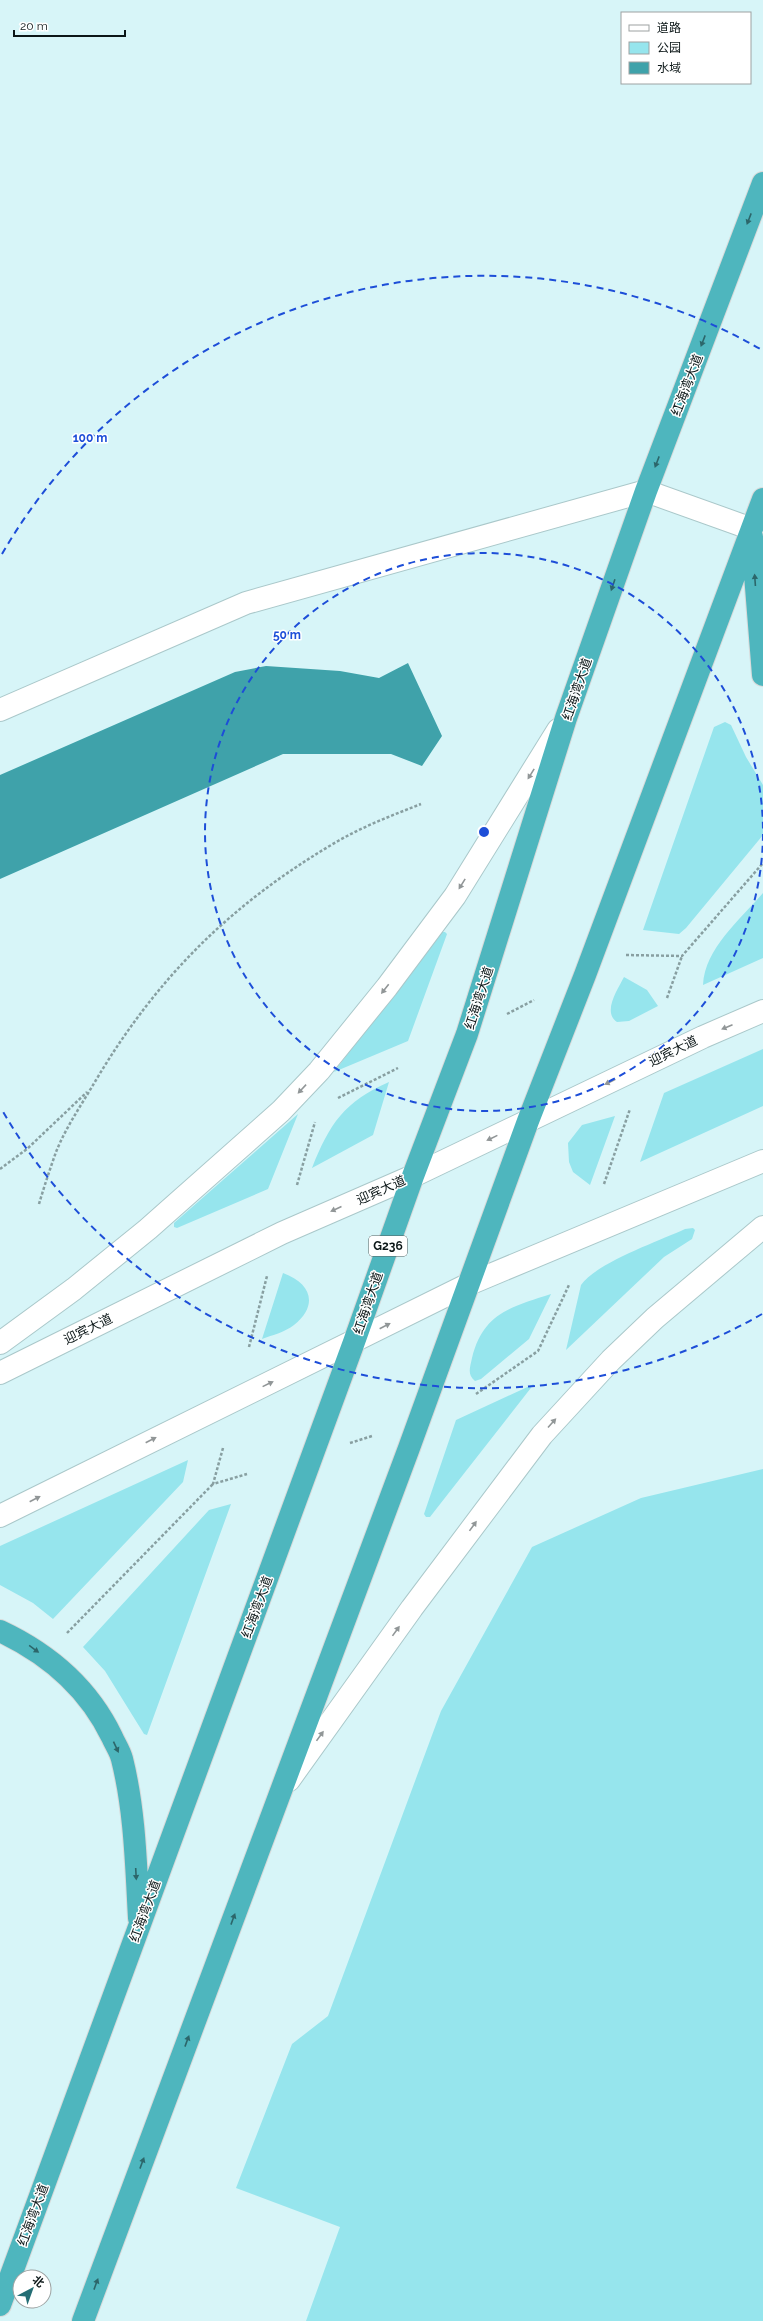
<svg xmlns="http://www.w3.org/2000/svg" width="763" height="2321" font-family="Raleway,'Noto Sans SC',sans-serif">
<style>
.green{fill:#96e5ed}
.water{fill:#3fa2aa}
.lines{fill:none;stroke-linecap:round;stroke-linejoin:round}
.minor-casing{stroke:#aac8ca;stroke-width:24}
.secondary-casing{stroke:#aac8ca;stroke-width:24}
.trunk-casing{stroke:#d8dada;stroke-width:24}
.path{stroke:#889fa1;stroke-width:2.5;stroke-dasharray:3 2;stroke-linecap:butt}
.minor{stroke:#fff;stroke-width:22}
.secondary{stroke:#fff;stroke-width:22}
.trunk{stroke:#4eb6be;stroke-width:22}
.oneway{fill:#2c666a}
.oneway2{fill:#919697}
.ring{fill:none;stroke:#1d4ed8;stroke-width:2;stroke-dasharray:7 5}
.labels{text-anchor:middle;dominant-baseline:central;stroke-width:3;stroke-linejoin:round;paint-order:stroke}
.shield{fill:#fff;stroke:#545c5d;stroke-width:1}
.shield-label{font-size:12px;font-weight:bold;fill:#0b1617}
.street-label{font-size:13px;fill:#0b1617;stroke:#fff}
.centre{fill:#1d4ed8;stroke:#fff;stroke-width:2}
.ring-label{font-size:12px;text-anchor:middle;font-weight:bold;fill:#1d4ed8;stroke:#fff;stroke-width:3;stroke-linejoin:round;paint-order:stroke}
</style>
<rect width="100%" height="100%" fill="#d7f5f8"/>
<path class="green" d="M 725,722 L 731,725 L 746,757 L 763,785 L 763,835 L 686,928 L 679,934 L 643,930 L 714,727 Z
M 763,893 L 763,958 L 703,985 C 705,948 740,920 763,893 Z
M 440,932 L 445,932 L 447,934 L 408,1041 L 334,1072 Z
M 624,977 L 647,990 L 658,1006 L 629,1021 L 617,1022 C 602,1012 618,989 624,977 Z
M 763,1049 L 763,1106 L 640,1162 L 664,1093 Z
M 389,1082 L 373,1135 L 312,1168 C 330,1123 344,1102 389,1082 Z
M 298,1114 L 268,1189 L 177,1228 L 174,1227 L 174,1223 Z
M 615,1116 L 590,1185 L 573,1172 L 569,1162 L 568,1143 L 582,1125 Z
M 693,1228 L 695,1230 L 692,1239 L 664,1257 L 566,1350 L 581,1285 C 596,1263 659,1241 685,1229 Z
M 283,1273 C 311,1283 319,1305 294,1325 C 285,1332 273,1335 262,1339 Z
M 551,1294 L 529,1339 L 481,1379 L 475,1381 C 467,1374 470,1368 472,1358 C 483,1313 511,1307 551,1294 Z
M 534,1384 L 437,1508 L 430,1517 L 426,1517 L 424,1514 L 456,1420 Z
M 188,1460 L 183,1482 L 53,1619 L 33,1603 L 0,1585 L 0,1546 Z
M 763,1469 L 763,2321 L 306,2321 L 340,2227 L 236,2188 L 292,2044 L 328,2016 L 441,1711 L 532,1547 L 641,1498 Z
M 231,1504 L 147,1735 L 144,1734 L 105,1671 L 83,1647 L 209,1510 Z"/>
<path class="water" d="M 408,663 L 442,736 L 422,766 L 391,754 L 283,754 L 0,879 L 0,775 L 235,672 L 266,666 L 340,671 L 379,678 Z"/>
<g class="lines">
<defs>
<path id="minor" d="M 0,710 L 246,603 L 646,491 L 752,529"/>
<path id="secondary" d="M 0,1343 L 74,1289 L 148,1229 L 281,1111 L 319,1071 L 387,987 L 455,896 L 558,730
M 0,1373 L 282,1233 L 413,1176 L 703,1037 L 763,1011
M 0,1516 L 469,1284 L 763,1161
M 289,1780 L 412,1608 L 542,1435 L 611,1360 L 655,1318 L 763,1227"/>
<path id="trunk" d="M 752,537 L 763,675
M 0,1631 C 49,1654 88,1687 112,1737 C 115,1744 120,1751 122,1759 C 135,1811 136,1865 139,1918
M 0,2305 L 354,1342 L 413,1176 L 467,1034 L 566,718 L 646,491 L 763,183
M 83,2321 L 409,1448 L 528,1121 L 585,975 L 763,499"/>
</defs>
<use href="#minor" class="minor-casing"/>
<use href="#secondary" class="secondary-casing"/>
<use href="#trunk" class="trunk-casing"/>
<path class="path" d="M 626,955 L 682,956 L 763,863
M 667,998 L 682,956
M 507,1014 L 534,1000
M 338,1098 L 398,1068
M 0,1169 L 27,1149 L 87,1092
M 604,1184 L 630,1109
M 297,1185 L 315,1122
M 39,1204 C 44,1187 50,1169 56,1152 C 66,1127 82,1104 96,1080 C 158,976 233,902 338,841 C 364,826 393,815 421,804
M 249,1347 L 267,1276
M 476,1394 L 538,1351 L 569,1285
M 350,1443 L 372,1436
M 223,1448 L 213,1484 L 247,1474
M 67,1633 L 213,1484"/>
<use href="#minor" class="minor"/>
<use href="#secondary" class="secondary"/>
<use href="#trunk" class="trunk"/>
</g>
<defs><path id="oneway-solid" d="M-6-.8H1V-3.2L6.5 0L1 3.2V.8H-6Z"/></defs>
<g class="oneway">
<use href="#oneway-solid" transform="translate(749 219) rotate(111)"/>
<use href="#oneway-solid" transform="translate(703 341) rotate(111)"/>
<use href="#oneway-solid" transform="translate(657 462) rotate(111)"/>
<use href="#oneway-solid" transform="translate(755 580) rotate(-94)"/>
<use href="#oneway-solid" transform="translate(613 585) rotate(109)"/>
<use href="#oneway-solid" transform="translate(34 1649) rotate(36)"/>
<use href="#oneway-solid" transform="translate(116 1747) rotate(65)"/>
<use href="#oneway-solid" transform="translate(136 1874) rotate(87)"/>
<use href="#oneway-solid" transform="translate(233 1919) rotate(-70)"/>
<use href="#oneway-solid" transform="translate(187 2041) rotate(-70)"/>
<use href="#oneway-solid" transform="translate(142 2163) rotate(-70)"/>
<use href="#oneway-solid" transform="translate(96 2284) rotate(-70)"/>
</g>
<g class="oneway2">
<use href="#oneway-solid" transform="translate(531 774) rotate(122)"/>
<use href="#oneway-solid" transform="translate(462 884) rotate(122)"/>
<use href="#oneway-solid" transform="translate(385 989) rotate(128)"/>
<use href="#oneway-solid" transform="translate(727 1027) rotate(157)"/>
<use href="#oneway-solid" transform="translate(610 1082) rotate(154)"/>
<use href="#oneway-solid" transform="translate(302 1089) rotate(133)"/>
<use href="#oneway-solid" transform="translate(492 1138) rotate(154)"/>
<use href="#oneway-solid" transform="translate(336 1209) rotate(156)"/>
<use href="#oneway-solid" transform="translate(385 1326) rotate(-27)"/>
<use href="#oneway-solid" transform="translate(268 1384) rotate(-26)"/>
<use href="#oneway-solid" transform="translate(552 1423) rotate(-48)"/>
<use href="#oneway-solid" transform="translate(151 1440) rotate(-27)"/>
<use href="#oneway-solid" transform="translate(35 1499) rotate(-27)"/>
<use href="#oneway-solid" transform="translate(473 1526) rotate(-54)"/>
<use href="#oneway-solid" transform="translate(396 1631) rotate(-54)"/>
<use href="#oneway-solid" transform="translate(320 1736) rotate(-54)"/>
</g>
<g class="ring">
<path d="M763 834A279 279 0 1 1 763 830"/>
<path d="M762 1314A557 557 0 0 1 2 1110M2 554A557 557 0 0 1 762 350"/>
</g>
<g class="labels">
<rect class="shield" x="369" y="1236" width="38" height="20" rx="3"/>
<g class="shield-label">
<text x="388" y="1246">G236</text>
</g>
<g class="street-label">
<text transform="translate(687 385) rotate(-69)">红海湾大道</text>
<text transform="translate(577 689) rotate(-71)">红海湾大道</text>
<text transform="translate(479 998) rotate(-72)">红海湾大道</text>
<text transform="translate(673 1051) rotate(-26)">迎宾大道</text>
<text transform="translate(381 1190) rotate(-24)">迎宾大道</text>
<text transform="translate(368 1303) rotate(-71)">红海湾大道</text>
<text transform="translate(88 1329) rotate(-26)">迎宾大道</text>
<text transform="translate(257 1607) rotate(-70)">红海湾大道</text>
<text transform="translate(145 1911) rotate(-70)">红海湾大道</text>
<text transform="translate(33 2215) rotate(-70)">红海湾大道</text>
</g>
</g>
<circle cx="484" cy="832" r="6" class="centre"/>
<g class="ring-label">
<text x="90" y="442">100 m</text>
<text x="287" y="639">50 m</text>
</g>
<rect x="621" y="12" width="130" height="72" fill="#ffffff" stroke="#9da2a2"/>
<rect x="629" y="25" width="20" height="6" fill="#ffffff" stroke="#9da2a2"/>
<text x="657" y="32" font-size="12" fill="#0b1617">道路</text>
<rect x="629" y="42" width="20" height="12" fill="#96e5ed" stroke="#9da2a2"/>
<text x="657" y="52" font-size="12" fill="#0b1617">公园</text>
<rect x="629" y="62" width="20" height="12" fill="#3fa2aa" stroke="#9da2a2"/>
<text x="657" y="72" font-size="12" fill="#0b1617">水域</text>
<g transform="translate(32 2289) rotate(41)"><circle r="19" fill="#ffffff" stroke="#9da2a2"/>
<path d="M0-3L7 15L0 10L-7 15Z" fill="#246e75"/>
<text y="-6" font-size="11" font-weight="bold" text-anchor="middle" fill="#0b1617">北</text>
</g>
<path d="M14 30v6h111v-6" fill="none" stroke="#0b1617" stroke-width="2"/>
<text x="20" y="30" font-size="12" fill="#0b1617" stroke="#ffffff" stroke-width="3" paint-order="stroke">20 m</text>
</svg>
